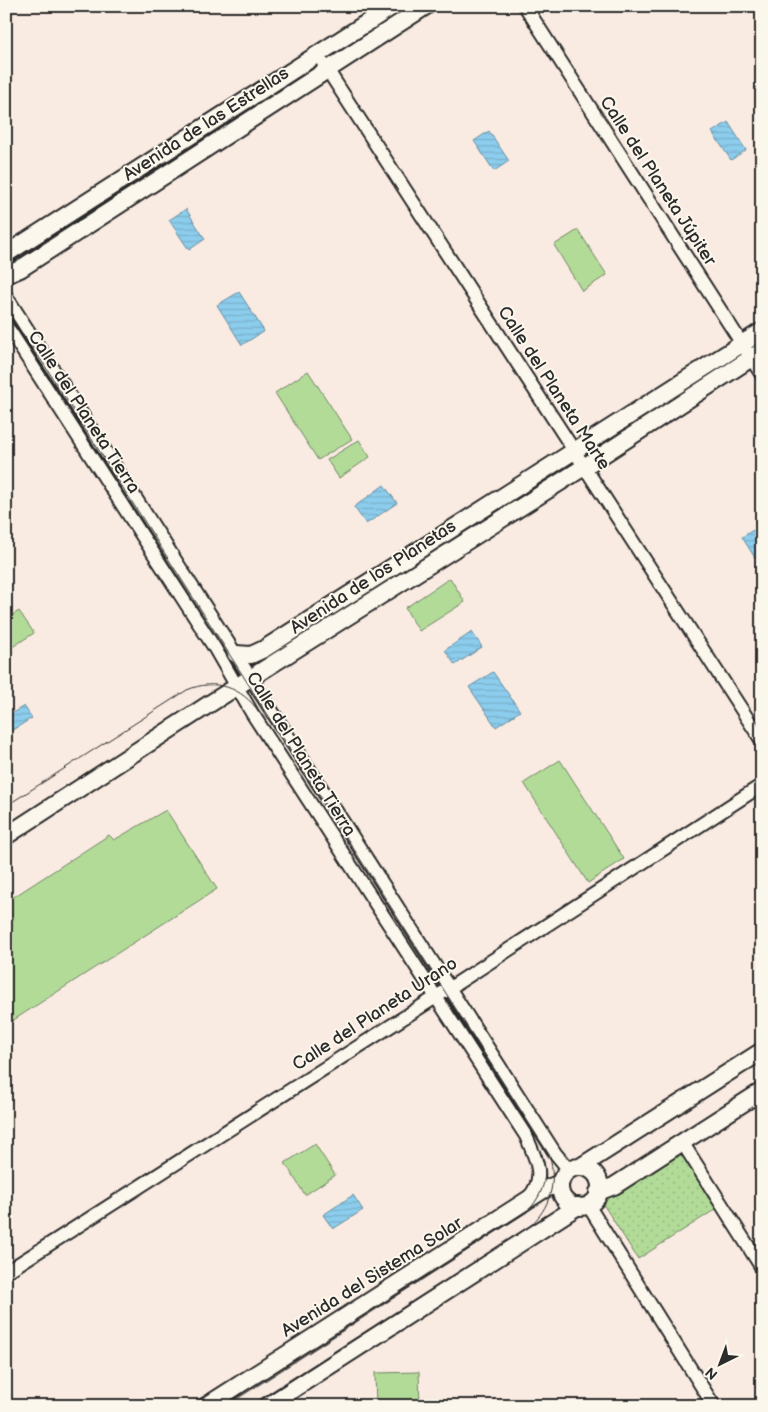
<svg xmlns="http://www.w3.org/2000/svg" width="768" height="1412" font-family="'Balsamiq Sans',sans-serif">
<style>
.grass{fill:url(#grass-dots);stroke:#6e8362}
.garden{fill:#b2db98;stroke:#6e8362}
.water{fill:url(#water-rules);stroke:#658c9f}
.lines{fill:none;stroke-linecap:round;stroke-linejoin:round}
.street-casing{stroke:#2b2b2b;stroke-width:16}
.secondary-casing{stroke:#2b2b2b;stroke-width:20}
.street{stroke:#fbf7ec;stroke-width:12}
.secondary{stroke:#fbf7ec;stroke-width:16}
.tram{stroke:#2b2b2b;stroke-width:1}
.labels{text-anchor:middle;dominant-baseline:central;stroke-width:4;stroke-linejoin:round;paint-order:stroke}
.street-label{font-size:18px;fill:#2b2b2b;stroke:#fbf7ec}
</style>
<defs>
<pattern id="grass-dots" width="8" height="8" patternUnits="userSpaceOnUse" patternTransform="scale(1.25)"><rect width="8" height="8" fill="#b2db98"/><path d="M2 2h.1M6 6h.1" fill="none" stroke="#99bc83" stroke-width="1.8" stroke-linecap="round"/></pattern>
<pattern id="water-rules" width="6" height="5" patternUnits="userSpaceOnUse" patternTransform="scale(1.25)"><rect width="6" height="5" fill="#8ccded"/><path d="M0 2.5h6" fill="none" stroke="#79b0cb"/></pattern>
</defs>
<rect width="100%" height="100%" fill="#faebe2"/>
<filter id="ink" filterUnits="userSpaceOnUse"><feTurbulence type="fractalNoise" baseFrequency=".02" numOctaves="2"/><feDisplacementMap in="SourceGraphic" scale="10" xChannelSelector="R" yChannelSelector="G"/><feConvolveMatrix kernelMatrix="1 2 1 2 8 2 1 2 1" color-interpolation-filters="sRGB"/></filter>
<g filter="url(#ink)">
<path class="grass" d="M 680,1149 L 716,1209 L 638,1259 L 601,1201 Z"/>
<path class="garden" d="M 578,230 L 607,275 L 582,291 L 554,245 Z
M 308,371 L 352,439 L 318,460 L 275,393 Z
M 359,440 L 370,457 L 339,478 L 327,460 Z
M 450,578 L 465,602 L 419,631 L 405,608 Z
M 19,611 L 34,633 L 6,651 L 6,619 Z
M 560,760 L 624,859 L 588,883 L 524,783 Z
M 166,810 L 217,889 L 12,1021 L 6,1012 L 6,902 L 109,835 L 114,840 Z
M 315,1144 L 335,1175 L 305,1195 L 285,1163 Z
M 419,1372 L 420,1406 L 376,1406 L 375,1373 Z"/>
<path class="water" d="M 728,122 L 746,150 L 731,160 L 712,132 Z
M 489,131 L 509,161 L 494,171 L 474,141 Z
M 186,209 L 205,239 L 189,250 L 169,220 Z
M 239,292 L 264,331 L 242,345 L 217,305 Z
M 384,485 L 397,503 L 366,524 L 354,507 Z
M 753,530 L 762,545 L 762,555 L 755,558 L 742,537 Z
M 472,632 L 482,647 L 455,665 L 445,650 Z
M 493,672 L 520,711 L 496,727 L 469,687 Z
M 24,706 L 32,718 L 6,734 L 6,717 Z
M 353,1195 L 363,1210 L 333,1229 L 323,1215 Z"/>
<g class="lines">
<defs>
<path id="street" d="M 525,6 L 762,375
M 323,63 L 762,741
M 6,296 L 555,1153 L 569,1170
M 6,325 L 214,647 L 252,713 L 526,1136 C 535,1157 547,1178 529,1197
M 682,1142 L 762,1268
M 588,1205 L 714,1406
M 6,1272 L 436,997 L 762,785"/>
<path id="secondary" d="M 6,254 L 393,6
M 6,275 L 20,269 L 426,6
M 236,654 L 251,655 L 264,649 L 762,331
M 6,836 L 214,701 L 584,467 L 762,351
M 580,1167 L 762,1051
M560 1187a20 20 0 1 1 40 0a20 20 0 1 1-40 0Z
M 598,1192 L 614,1186 L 762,1091
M 206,1406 L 543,1190 L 560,1183
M 267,1406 L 578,1206"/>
</defs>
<use href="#street" class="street-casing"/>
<use href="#secondary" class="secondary-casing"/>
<use href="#street" class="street"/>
<use href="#secondary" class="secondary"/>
<path class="tram" d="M 6,320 L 20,331 L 31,344 L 550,1156 C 556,1184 551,1207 529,1227 L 252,1406
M 6,806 L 187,690 C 215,678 242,687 259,712
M 226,1406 L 527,1212 C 543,1195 549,1177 542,1154"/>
</g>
</g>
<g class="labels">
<g class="street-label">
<text transform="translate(206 124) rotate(-33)">Avenida de las Estrellas</text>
<text transform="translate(658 181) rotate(57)">Calle del Planeta Júpiter</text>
<text transform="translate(554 388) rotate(57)">Calle del Planeta Marte</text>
<text transform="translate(84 412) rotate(57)">Calle del Planeta Tierra</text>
<text transform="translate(373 577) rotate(-33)">Avenida de los Planetas</text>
<text transform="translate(301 754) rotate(58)">Calle del Planeta Tierra</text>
<text transform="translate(375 1014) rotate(-33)">Calle del Planeta Urano</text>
<text transform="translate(372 1277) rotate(-32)">Avenida del Sistema Solar</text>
</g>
</g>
<rect width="768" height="1412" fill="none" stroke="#fbf7ec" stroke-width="25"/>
<rect x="12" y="12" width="743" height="1387" fill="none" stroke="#2b2b2b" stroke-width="2" filter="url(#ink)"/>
<g transform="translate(720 1364) rotate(222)" stroke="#fbf7ec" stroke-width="4" paint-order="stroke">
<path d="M0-4L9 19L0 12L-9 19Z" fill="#2b2b2b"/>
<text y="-8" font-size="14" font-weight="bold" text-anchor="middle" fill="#2b2b2b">N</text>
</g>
</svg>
